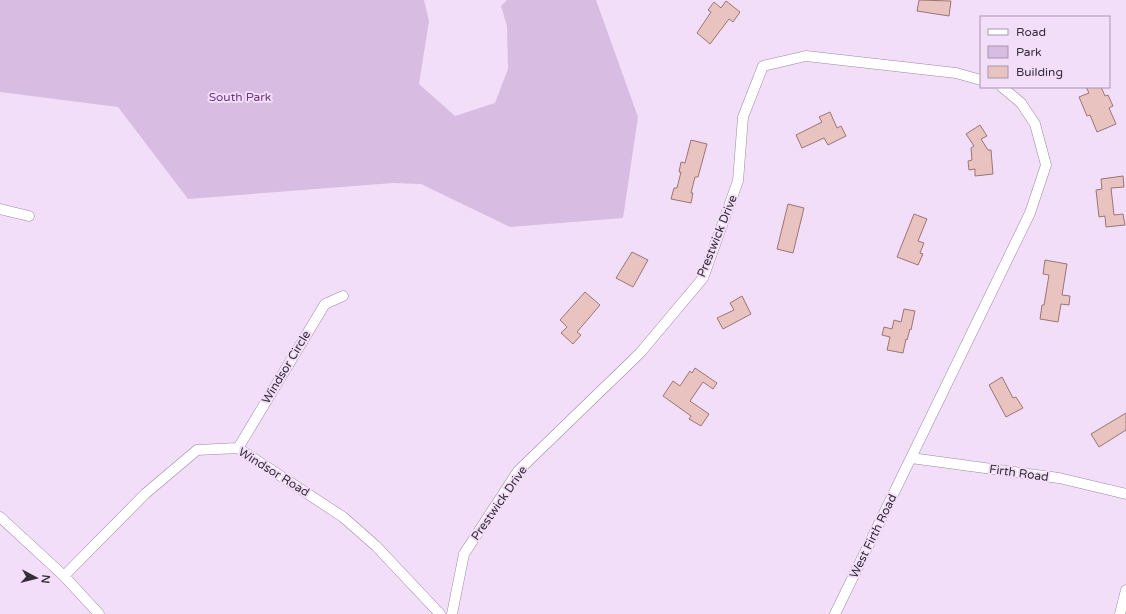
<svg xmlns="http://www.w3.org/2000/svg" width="1126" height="614" font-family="'Varela Round',sans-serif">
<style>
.green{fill:#d8bce1}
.building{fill:#e9c3c0;stroke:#997674}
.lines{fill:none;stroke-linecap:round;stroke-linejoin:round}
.street-casing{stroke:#9b88a2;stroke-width:11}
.street{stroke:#fff;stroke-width:10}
.labels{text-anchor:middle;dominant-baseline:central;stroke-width:4;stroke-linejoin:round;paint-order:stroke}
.park-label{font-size:12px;fill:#6e387f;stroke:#f3defa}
.street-label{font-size:12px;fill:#352d38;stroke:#f3defa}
</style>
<rect width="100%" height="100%" fill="#f3defa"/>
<path class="green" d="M 0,0 L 424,0 L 429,21 L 419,84 L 455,116 L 495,103 L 508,69 L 507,26 L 501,6 L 507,0 L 596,0 L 638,117 L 623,218 L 510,227 L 421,184 L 393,183 L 188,199 L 118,107 L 0,92 Z"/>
<path class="building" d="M 919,0 L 951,1 L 949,16 L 917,11 Z
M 726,1 L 740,12 L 733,22 L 729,19 L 710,44 L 697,33 L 711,12 L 708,10 L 714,2 L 721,8 Z
M 1086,87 L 1101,87 L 1105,96 L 1108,95 L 1113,106 L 1109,108 L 1116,124 L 1097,132 L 1090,115 L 1087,116 L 1079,97 L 1089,93 Z
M 830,112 L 837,128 L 841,126 L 846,136 L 828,145 L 824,138 L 802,148 L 796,135 L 822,122 L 819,117 Z
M 980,125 L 987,136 L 981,139 L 988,150 L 991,150 L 993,174 L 975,176 L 975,169 L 969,170 L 968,161 L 972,160 L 971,148 L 974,146 L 966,134 Z
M 691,140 L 707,144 L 698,177 L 695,177 L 691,193 L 693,193 L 691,203 L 671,199 L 674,188 L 677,188 L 681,172 L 679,172 L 681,162 L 685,163 Z
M 1123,176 L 1124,187 L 1111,188 L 1114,215 L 1123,214 L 1125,225 L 1106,227 L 1105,216 L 1099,217 L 1096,190 L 1102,189 L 1101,179 Z
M 788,204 L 804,208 L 793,253 L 777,249 Z
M 914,214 L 927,219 L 918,241 L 924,243 L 920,253 L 923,254 L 918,265 L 897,257 Z
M 632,252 L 648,260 L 633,287 L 616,278 Z
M 1045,260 L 1067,264 L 1062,295 L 1070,296 L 1069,305 L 1061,304 L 1058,322 L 1040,319 L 1042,305 L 1044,305 L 1049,275 L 1043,274 Z
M 585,292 L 600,305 L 577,332 L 581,335 L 573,344 L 561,333 L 567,327 L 560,320 Z
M 742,296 L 751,314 L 723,329 L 717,318 L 734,310 L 730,303 Z
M 904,309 L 915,311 L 911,330 L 910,329 L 907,340 L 906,339 L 903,353 L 887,350 L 890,337 L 882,335 L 884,327 L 892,329 L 894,320 L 901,322 Z
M 695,368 L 717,383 L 713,389 L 703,382 L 690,401 L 709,414 L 701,426 L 689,419 L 691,416 L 663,396 L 673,381 L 680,386 L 690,371 L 692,373 Z
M 1002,377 L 1013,398 L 1016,397 L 1023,408 L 1006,417 L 989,385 Z
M 1126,413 L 1126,430 L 1099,447 L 1091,434 Z"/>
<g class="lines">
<defs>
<path id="street" d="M 0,209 L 29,216
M 238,448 L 325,304 L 343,296
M 911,458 L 1059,478 L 1126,494
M 0,517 L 64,576 L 99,614
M 64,576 L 145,494 L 197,450 L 238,448 L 343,517 L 376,546 L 440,614
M 452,614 L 464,554 L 518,471 L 640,353 L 703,278 L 738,181 L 743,117 L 763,66 L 806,56 L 956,73 L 981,80
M 835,614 L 1030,213 L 1046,165 L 1035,124 L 1021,103 L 1002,87
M 1120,614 L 1126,590"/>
</defs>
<use href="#street" class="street-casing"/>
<use href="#street" class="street"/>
</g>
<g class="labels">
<g class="park-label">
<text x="240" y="97">South Park</text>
</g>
<g class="street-label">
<text transform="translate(717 236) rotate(-68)">Prestwick Drive</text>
<text transform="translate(286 367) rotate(-59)">Windsor Circle</text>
<text transform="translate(274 472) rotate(32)">Windsor Road</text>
<text transform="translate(1019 473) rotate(8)">Firth Road</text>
<text transform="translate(499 503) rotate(-55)">Prestwick Drive</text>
<text transform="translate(873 536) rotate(-64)">West Firth Road</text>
</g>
</g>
<rect x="980" y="16" width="130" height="72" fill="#f3defa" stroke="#a797ac"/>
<rect x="988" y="29" width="20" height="6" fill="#ffffff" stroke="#a797ac"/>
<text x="1016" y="36" font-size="12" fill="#352d38">Road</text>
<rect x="988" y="46" width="20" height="12" fill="#d8bce1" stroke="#a797ac"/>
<text x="1016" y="56" font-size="12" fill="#352d38">Park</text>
<rect x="988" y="66" width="20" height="12" fill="#e9c3c0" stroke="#a797ac"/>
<text x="1016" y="76" font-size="12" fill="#352d38">Building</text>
<g transform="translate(36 578) rotate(97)" stroke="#f3defa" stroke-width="3" paint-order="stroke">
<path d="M0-3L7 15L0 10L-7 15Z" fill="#352d38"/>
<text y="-6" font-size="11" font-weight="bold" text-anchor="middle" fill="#352d38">N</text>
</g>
</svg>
